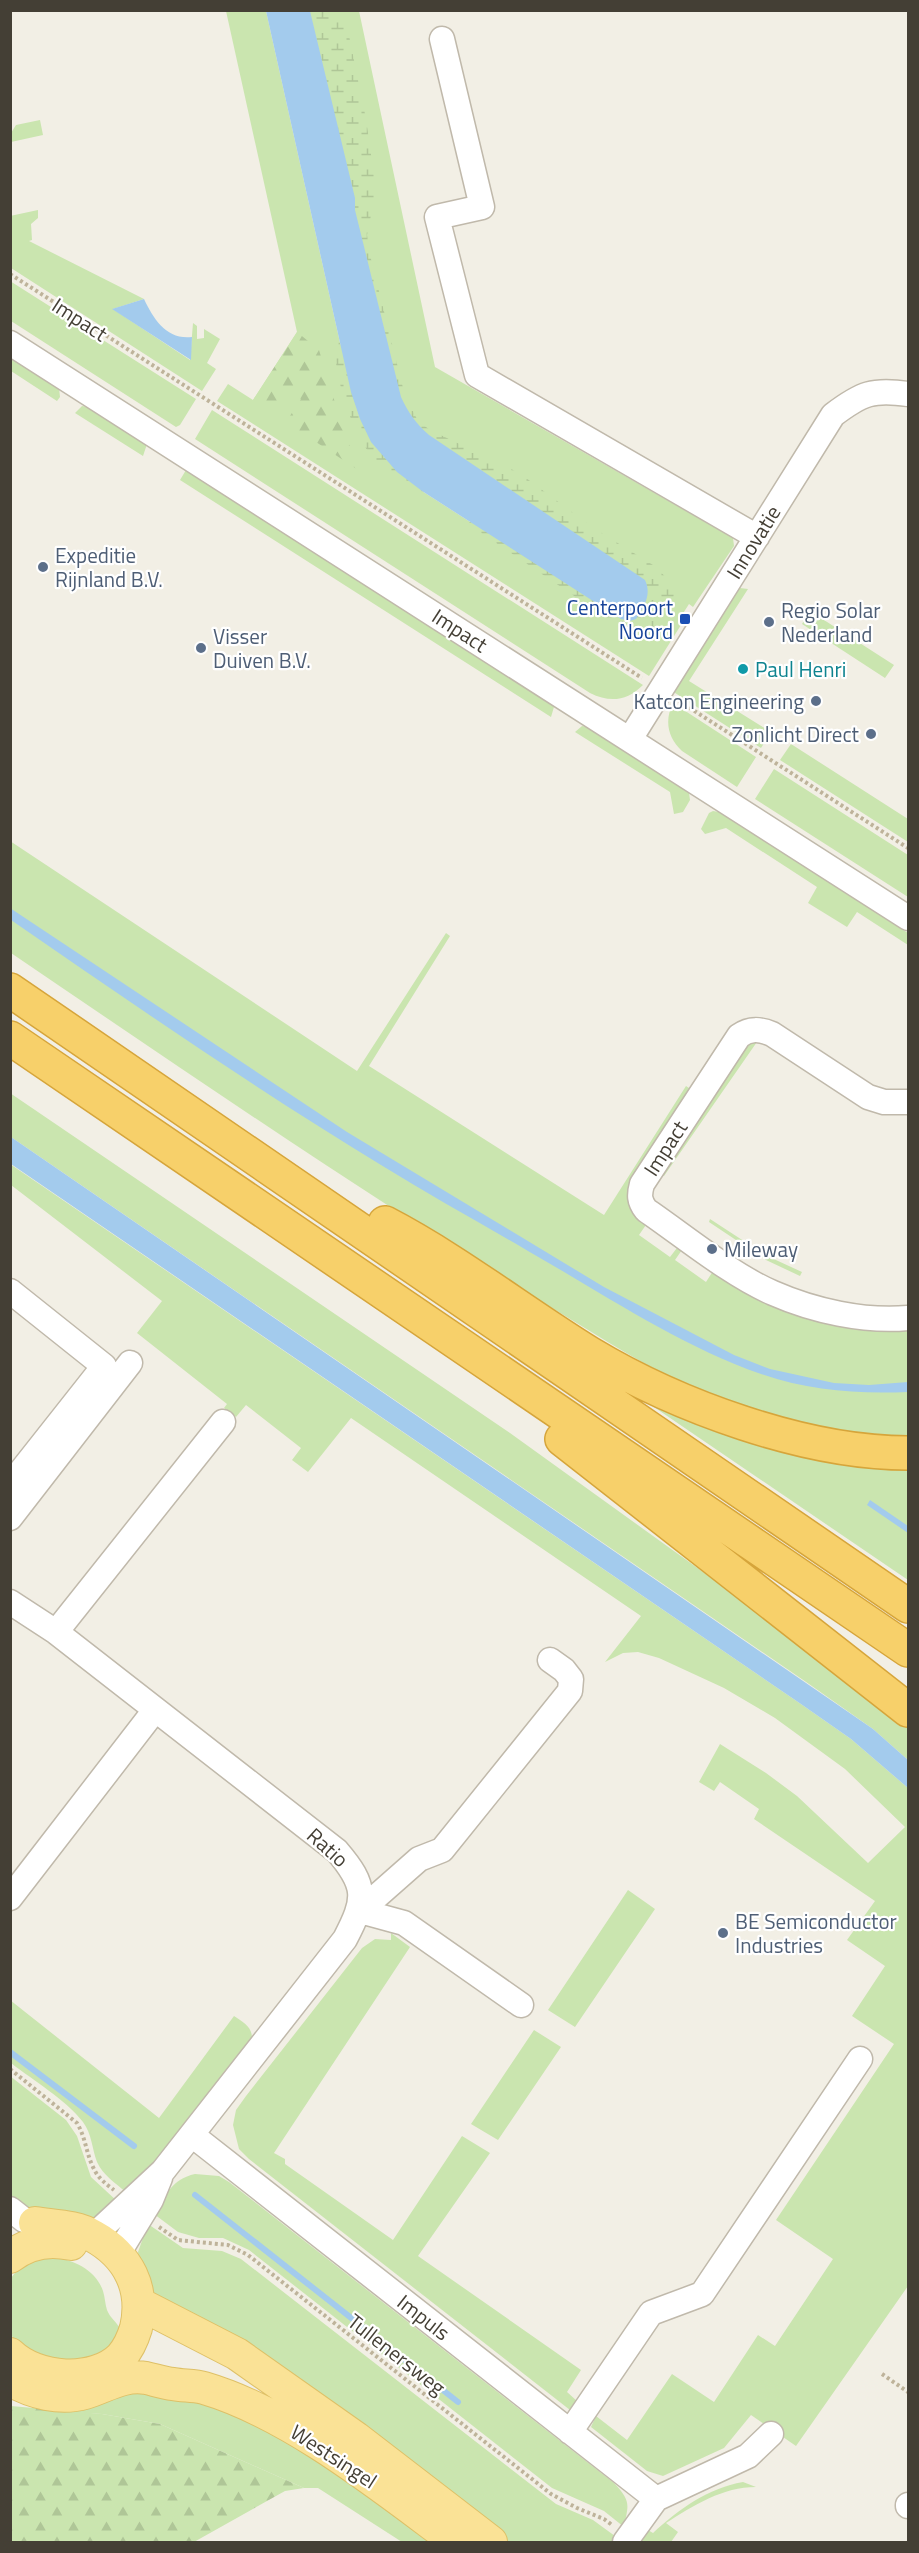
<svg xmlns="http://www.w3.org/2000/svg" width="919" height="2553" font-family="'Titillium Web',sans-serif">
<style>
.green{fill:#cae5af}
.forest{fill:url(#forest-firs)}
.wetland{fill:url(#wetland-marsh)}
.water{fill:#a3cbed}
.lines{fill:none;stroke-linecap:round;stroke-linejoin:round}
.stream{stroke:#a3cbed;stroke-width:6}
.minor-casing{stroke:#c0b9ab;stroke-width:27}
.major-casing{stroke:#dec067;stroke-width:34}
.highway-casing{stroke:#d6a53b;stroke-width:36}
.path{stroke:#beb39a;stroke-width:4;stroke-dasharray:3 3;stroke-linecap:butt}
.minor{stroke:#fff;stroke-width:24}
.major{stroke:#fae296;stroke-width:32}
.highway{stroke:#f7d06a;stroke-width:33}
.service-dot{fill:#5c6f8a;stroke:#fff;stroke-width:2}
.transit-dot{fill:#1a4fb4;stroke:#fff;stroke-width:2}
.culture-dot{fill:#0f9aa8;stroke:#fff;stroke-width:2}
.labels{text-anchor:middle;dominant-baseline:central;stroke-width:4.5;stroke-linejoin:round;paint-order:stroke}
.street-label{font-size:21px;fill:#443f35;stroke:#fff}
.service-label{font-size:21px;fill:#4e5e75;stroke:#fff;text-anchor:start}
.transit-label{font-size:21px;fill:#164399;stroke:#fff;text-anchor:end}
.culture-label{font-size:21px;fill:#0d838f;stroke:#fff;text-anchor:start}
</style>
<defs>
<pattern id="forest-firs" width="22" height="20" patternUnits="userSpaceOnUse" patternTransform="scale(1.5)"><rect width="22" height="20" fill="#cae5af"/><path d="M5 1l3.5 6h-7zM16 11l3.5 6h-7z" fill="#afc697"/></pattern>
<pattern id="wetland-marsh" width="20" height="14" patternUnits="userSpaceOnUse" patternTransform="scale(1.5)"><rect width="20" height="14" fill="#cae5af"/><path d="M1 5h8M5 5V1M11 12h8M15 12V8" fill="none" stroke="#afc697"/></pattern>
</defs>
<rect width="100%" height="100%" fill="#f2efe5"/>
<path class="green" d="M 226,11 L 266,11 L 351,392 L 422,491 L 621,619 L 429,435 L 407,410 L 310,11 L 359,11 L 435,367 L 733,538 L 734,546 L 693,607 L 689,604 L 682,615 L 686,617 L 649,676 L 217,401 L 228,384 L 253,400 L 297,332 Z
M 40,120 L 43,135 L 11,142 L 11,133 L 16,125 Z
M 38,210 L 38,218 L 31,224 L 32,240 L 29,241 L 144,299 L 113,309 L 190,360 L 193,323 L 197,326 L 197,339 L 204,338 L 204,329 L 220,339 L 207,363 L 216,369 L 202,391 L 11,268 L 10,216 Z
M 10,281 L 196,399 L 180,425 L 176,427 L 11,321 Z
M 10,357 L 59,388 L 60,397 L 57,401 L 11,371 Z
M 82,406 L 88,407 L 147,444 L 143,456 L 75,413 Z
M 212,410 L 643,685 C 627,701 610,703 590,693 L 195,439 Z
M 186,470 L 551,703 L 554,707 L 551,717 L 180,480 Z
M 740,588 L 748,589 L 689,681 L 771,732 L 761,748 L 672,691 L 736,590 Z
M 810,611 L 894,665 L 885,678 L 802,624 Z
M 673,703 L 756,757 L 737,787 L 682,751 C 668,738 664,721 673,703 Z
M 582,726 L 588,727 L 689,793 L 690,800 L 683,812 L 674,814 L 670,792 L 575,732 Z
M 791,744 L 908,819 L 908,842 L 780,760 Z
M 774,769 L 908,855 L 908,897 L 755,799 Z
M 713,811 L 719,812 L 908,933 L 908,945 L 857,912 L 847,927 L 808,903 L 817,887 L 726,828 L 705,834 L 701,829 L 709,813 Z
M 10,841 L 357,1071 L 446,933 L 450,936 L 369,1066 L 604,1215 L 686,1086 L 692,1090 L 636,1178 L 648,1222 L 639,1235 L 670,1257 L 680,1244 L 684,1247 L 675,1260 L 706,1282 L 715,1268 L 908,1327 L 908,1438 C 836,1432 764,1419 697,1390 C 648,1368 603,1339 557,1311 C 504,1279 451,1246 398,1212 C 268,1128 139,1040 11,953 Z
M 759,1039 L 664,1176 L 660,1173 L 745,1044 Z
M 10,1093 L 510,1433 L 735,1595 L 908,1725 L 908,1760 L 873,1729 L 809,1684 L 11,1137 Z
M 10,1164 L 798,1702 L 851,1739 L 908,1788 L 908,2286 L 796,2446 L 751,2415 L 724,2448 L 663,2476 L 647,2471 L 591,2427 L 596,2416 L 627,2440 L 672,2374 L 714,2402 L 758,2335 L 775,2346 L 833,2259 L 776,2220 L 894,2044 L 852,2016 L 885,1966 L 847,1940 L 875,1901 L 754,1819 L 759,1809 L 720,1782 L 714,1791 L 699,1782 L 720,1744 L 766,1773 L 797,1796 L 868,1863 L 905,1827 L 845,1769 L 775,1718 L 724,1688 L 659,1658 L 638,1652 L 623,1653 L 605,1662 L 641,1616 L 351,1418 L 308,1472 L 292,1460 L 301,1448 L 246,1405 L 236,1417 L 224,1408 L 227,1404 L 137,1333 L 162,1301 L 11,1185 Z
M 710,1219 L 765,1255 L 802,1272 L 800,1276 L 766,1260 L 709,1222 Z
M 587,1358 L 908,1460 L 908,1580 L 585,1360 Z
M 628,1890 L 655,1909 L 575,2027 L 548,2010 Z
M 391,1933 L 410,1947 L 274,2153 L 285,2159 L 285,2164 L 393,2240 L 462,2136 L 490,2153 L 418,2256 L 581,2370 L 567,2392 L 577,2401 L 570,2410 L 249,2159 L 239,2149 L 233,2125 L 236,2110 L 246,2096 L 362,1948 L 375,1939 L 391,1940 Z
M 10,2000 L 159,2118 L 234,2016 C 245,2023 255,2029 251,2043 L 163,2153 L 126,2192 C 115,2183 103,2175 97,2162 C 92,2149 92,2134 83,2122 C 65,2099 34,2081 11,2063 Z
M 534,2030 L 561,2047 L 498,2140 L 471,2124 Z
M 10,2076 L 66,2120 L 77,2136 L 91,2177 L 118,2202 L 98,2217 L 91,2219 C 64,2216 29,2219 11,2197 Z
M 195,2174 L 219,2176 L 229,2182 L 614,2483 C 632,2502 628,2505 624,2527 L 604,2511 L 552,2488 L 249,2250 L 223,2238 L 199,2238 L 178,2232 L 154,2214 C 165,2196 172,2179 195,2174 Z
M 148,2224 L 183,2248 L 222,2251 L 241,2259 L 556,2504 L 593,2520 L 619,2539 L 616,2542 L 498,2542 L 354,2417 L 323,2396 L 154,2296 L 139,2263 L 138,2252 Z
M 55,2257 C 75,2261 96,2270 103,2291 C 105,2297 105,2304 107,2310 C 110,2318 117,2322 121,2330 L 109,2349 L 84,2360 L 59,2363 L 19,2346 L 11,2335 L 10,2280 C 20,2263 37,2259 55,2257 Z
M 162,2388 L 270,2430 L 446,2542 L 402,2542 L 318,2488 L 304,2488 L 160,2424 L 102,2414 L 50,2411 L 70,2410 L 103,2398 Z
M 743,2482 L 756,2487 C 723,2487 694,2505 666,2523 L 678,2532 L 671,2542 L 644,2542 L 639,2539 L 648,2530 L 653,2533 C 679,2509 708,2488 743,2482 Z"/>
<path class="forest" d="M 297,332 L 319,350 L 347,442 L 368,469 L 364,474 L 286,422 L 301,399 L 287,391 L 274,413 L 253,400 Z
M 11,2406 L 102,2414 L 160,2424 L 304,2488 L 285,2491 L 194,2542 L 11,2542 Z"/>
<path class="wetland" d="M 303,11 L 344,11 L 366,119 L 376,190 L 367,235 L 370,255 L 405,396 L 418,421 L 430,430 L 508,467 L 526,478 L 592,527 L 653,565 L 671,582 L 676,593 L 651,630 L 635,630 L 620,627 L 468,524 L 470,522 L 484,526 L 426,437 L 399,402 Z
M 339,342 L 424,492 C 401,488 376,463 363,444 C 352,428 337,380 336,361 C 335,355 338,348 339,342 Z"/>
<path class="water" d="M 266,11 L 310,11 L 355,198 L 355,210 L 401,397 C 408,412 416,424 429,435 L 645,580 C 652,595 644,606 636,619 L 630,621 L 621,619 L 422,491 L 397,472 L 371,442 L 360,419 L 351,392 Z
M 144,299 C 154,320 167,340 192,337 L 191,360 L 112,309 Z
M 10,908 L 347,1132 L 604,1287 L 734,1355 L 770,1369 L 834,1383 L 869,1385 L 908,1382 L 908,1392 C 857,1394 810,1391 761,1374 C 678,1345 604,1294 528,1251 C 479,1222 429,1195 381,1165 C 254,1088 133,1004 11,920 Z
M 11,1137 L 873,1729 L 908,1760 L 908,1788 L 851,1739 L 798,1702 L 11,1164 Z
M 870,1500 L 908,1526 L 908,1533 L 867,1505 Z"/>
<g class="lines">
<path class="stream" d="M 10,2052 L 134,2146
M 195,2195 L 458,2402"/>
<defs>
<path id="minor" d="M 442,39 L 482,207 L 437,217 L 477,375 L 757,537
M 10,343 L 908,918
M 630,739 L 833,415 C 862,393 873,389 908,394
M 908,1102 L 884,1102 L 868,1097 L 772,1034 C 760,1029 750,1028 739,1036 L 642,1184 C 639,1195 639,1201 646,1210 C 684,1236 731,1275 773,1293 C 814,1311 864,1322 908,1318
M 10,1291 L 104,1366 L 10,1485
M 10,1518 L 130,1363
M 10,1602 L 56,1632 L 337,1851 C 367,1886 366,1899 345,1939 L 163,2171 L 93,2236
M 56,1632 L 223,1422
M 10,1898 L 155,1710
M 360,1911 L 419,1859 L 442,1850 L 570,1691 L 571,1679 L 564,1670 L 550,1660
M 360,1911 L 404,1923 L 521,2005
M 192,2135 L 656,2499 L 748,2456 L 771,2434
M 10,2209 L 24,2220 L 35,2223
M 118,2254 L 151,2200 L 160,2178
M 570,2432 L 651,2313 L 702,2294 L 860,2059
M 908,2506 L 908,2505
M 625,2542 L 656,2499"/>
<path id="major" d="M 10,2257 C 29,2242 49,2239 71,2244
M 140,2304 L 237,2354 L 356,2438 L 491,2542
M 10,2354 C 37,2380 94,2384 121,2357 C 128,2349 133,2338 136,2328 C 145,2289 129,2256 93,2236 C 76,2226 54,2226 35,2223
M 10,2380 C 33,2393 60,2400 85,2393 C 105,2387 124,2374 146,2378 C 155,2380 164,2383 173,2384 C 183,2386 194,2385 204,2388 C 292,2414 383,2488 456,2542"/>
<path id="highway" d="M 10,990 L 908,1606
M 10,1038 L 908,1650
M 385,1223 C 456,1260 521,1311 589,1353 C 677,1406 805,1453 908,1453
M 562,1439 L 908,1710"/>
</defs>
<use href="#minor" class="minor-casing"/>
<use href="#major" class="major-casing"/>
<use href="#highway" class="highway-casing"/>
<path class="path" d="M 10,274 L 642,678
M 679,701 L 908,848
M 10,2069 L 77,2123 C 86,2138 86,2154 94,2169 C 98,2178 106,2184 114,2190
M 159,2227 L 178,2240 L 228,2245 L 248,2255 L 551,2494 L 577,2508 L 604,2519 L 612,2525
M 882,2374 L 908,2392"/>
<use href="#minor" class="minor"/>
<use href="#major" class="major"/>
<use href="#highway" class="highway"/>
</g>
<g class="service-dot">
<circle cx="43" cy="567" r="6"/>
<circle cx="769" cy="622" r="6"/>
<circle cx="201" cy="648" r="6"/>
<circle cx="816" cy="701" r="6"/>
<circle cx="871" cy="734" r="6"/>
<circle cx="712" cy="1249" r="6"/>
<circle cx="723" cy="1933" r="6"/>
</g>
<rect class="transit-dot" x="679" y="613" width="12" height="12" rx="3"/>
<circle class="culture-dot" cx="743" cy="669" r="6"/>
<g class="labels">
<g class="street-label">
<text transform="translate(80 319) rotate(33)">Impact</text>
<text transform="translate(753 542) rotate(-58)">Innovatie</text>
<text transform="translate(460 630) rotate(33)">Impact</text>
<text transform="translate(665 1148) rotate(-57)">Impact</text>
<text transform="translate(328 1847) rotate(42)">Ratio</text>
<text transform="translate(424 2317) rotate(38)">Impuls</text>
<text transform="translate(397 2354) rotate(38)">Tullenersweg</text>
<text transform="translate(334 2456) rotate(33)">Westsingel</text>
</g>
<g class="service-label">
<text x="55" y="555">Expeditie<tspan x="55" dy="24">Rijnland B.V.</tspan></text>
<text x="781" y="610">Regio Solar<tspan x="781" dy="24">Nederland</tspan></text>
<text x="213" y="636">Visser<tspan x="213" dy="24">Duiven B.V.</tspan></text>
<text x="804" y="701" text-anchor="end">Katcon Engineering</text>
<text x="859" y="734" text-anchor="end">Zonlicht Direct</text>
<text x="724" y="1249">Mileway</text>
<text x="735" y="1921">BE Semiconductor<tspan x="735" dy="24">Industries</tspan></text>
</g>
<g class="transit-label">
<text x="673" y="607">Centerpoort<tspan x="673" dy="24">Noord</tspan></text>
</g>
<g class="culture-label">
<text x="755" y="669">Paul Henri</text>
</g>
</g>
<rect width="919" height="2553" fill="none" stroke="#443f35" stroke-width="24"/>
</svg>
